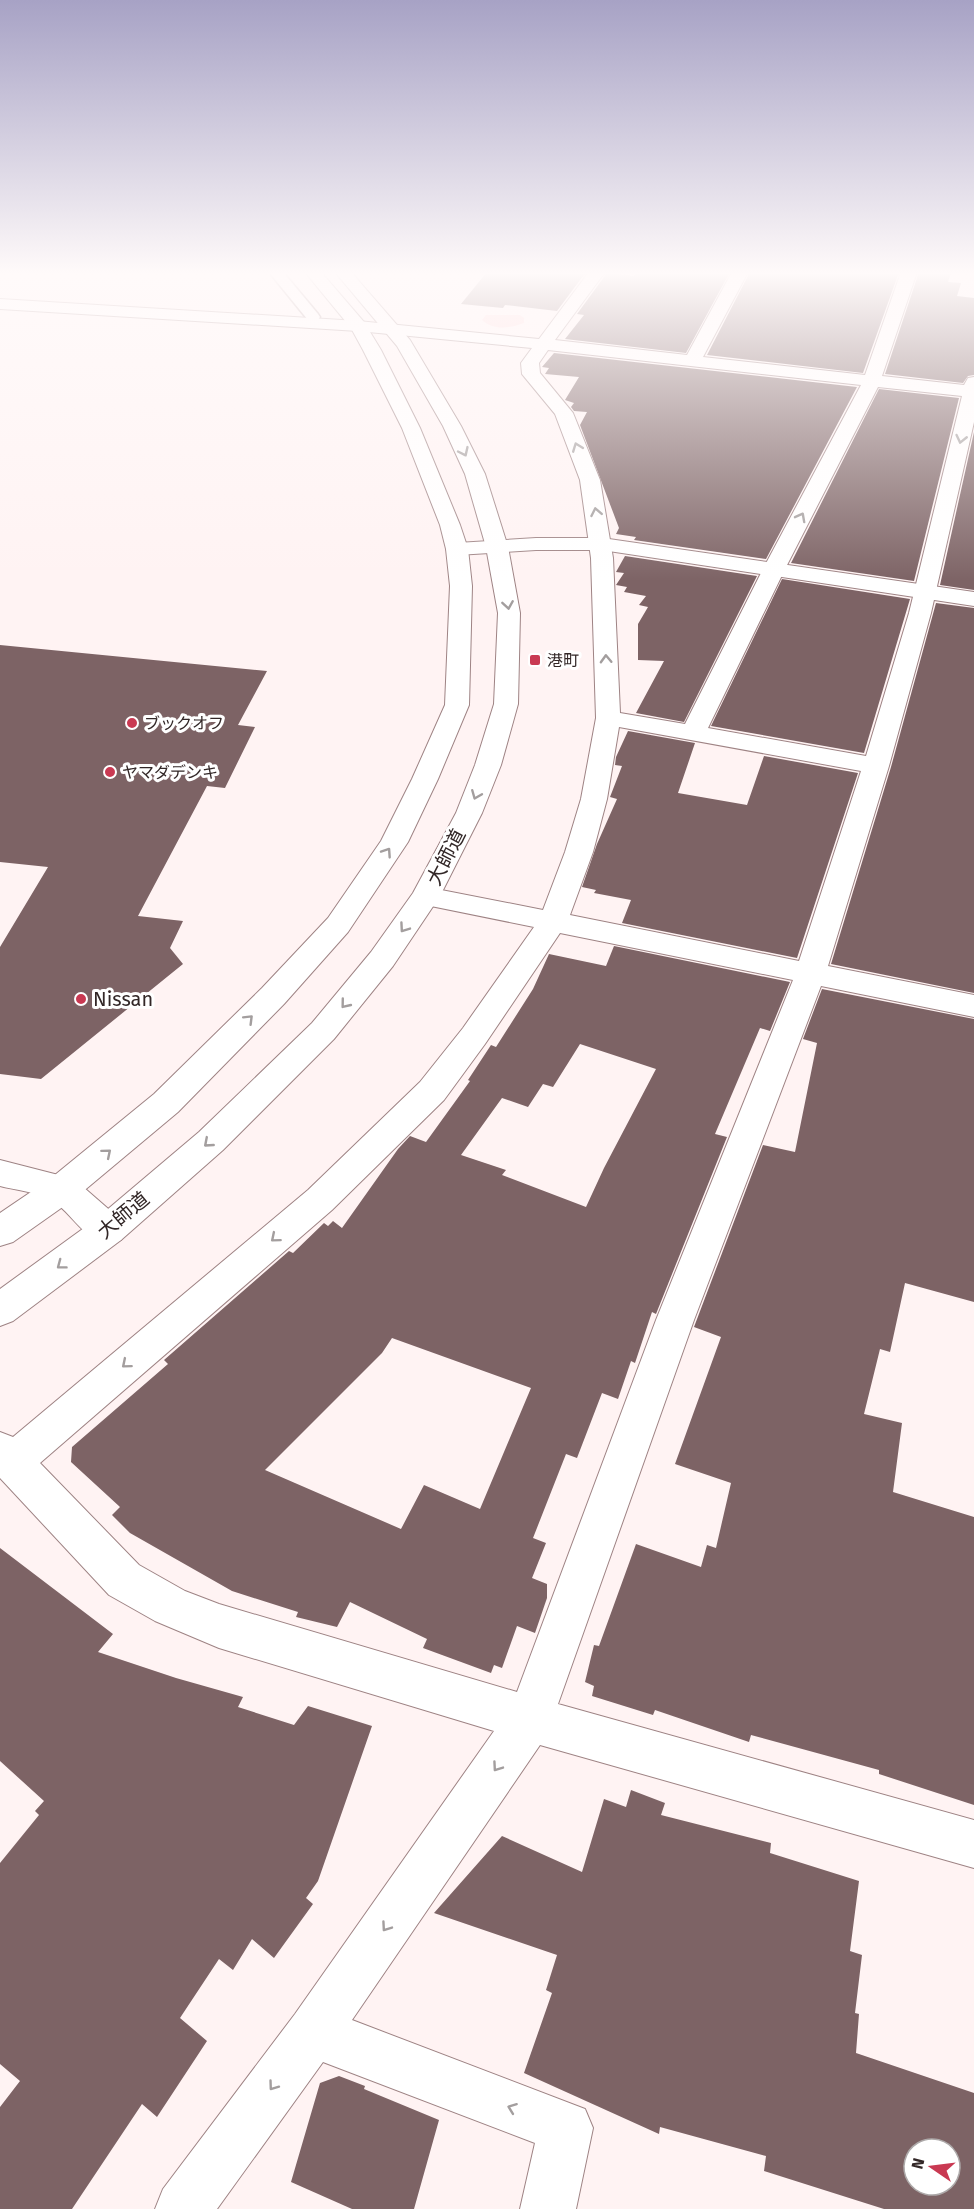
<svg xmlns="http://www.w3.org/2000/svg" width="974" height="2209" font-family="'Fira Sans','Noto Sans JP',sans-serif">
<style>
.green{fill:#fed6d8}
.building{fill:#7d6365;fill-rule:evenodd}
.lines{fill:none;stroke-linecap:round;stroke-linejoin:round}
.pedestrian-casing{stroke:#9e8384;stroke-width:3}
.minor-casing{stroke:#9e8384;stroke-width:2}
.tertiary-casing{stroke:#9e8384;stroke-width:2}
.trunk-casing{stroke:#9e8384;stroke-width:2}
.pedestrian{fill:#fff;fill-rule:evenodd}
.minor{fill:#fff;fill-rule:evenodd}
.tertiary{fill:#fff;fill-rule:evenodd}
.trunk{fill:#fff;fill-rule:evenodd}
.oneway{stroke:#a39e9e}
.poi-dot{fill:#c93952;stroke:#fff;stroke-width:2}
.labels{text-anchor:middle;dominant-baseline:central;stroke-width:6;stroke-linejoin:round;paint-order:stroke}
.far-poi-label{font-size:16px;fill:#322727;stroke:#fff;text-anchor:start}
.street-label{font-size:20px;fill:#322727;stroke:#fff}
.poi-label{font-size:20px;fill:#322727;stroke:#fff;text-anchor:start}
</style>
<rect width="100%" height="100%" fill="#fff3f3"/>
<path class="green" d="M 486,315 L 520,315 L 524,318 L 524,323 C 510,328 494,331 482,320 Z"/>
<path class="building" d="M 487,272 L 586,272 L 557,311 L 505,305 L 503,308 L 461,304 Z
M 637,272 L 730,272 L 686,353 L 565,339 L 584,315 L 577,314 L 607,273 L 634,276 Z
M 750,272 L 899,272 L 863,373 L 707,355 Z
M 919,272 L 951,272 L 948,282 L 961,283 L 957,296 L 974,298 L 974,375 L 968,376 L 963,383 L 885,374 Z
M 554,353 L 857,387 L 766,559 L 634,540 L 636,537 L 616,534 L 619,528 L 580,425 L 587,412 L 574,411 L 571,407 L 574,403 L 565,400 L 579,377 L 545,374 L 549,368 L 542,367 Z
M 879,389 L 959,398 L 914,581 L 791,563 Z
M 974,432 L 974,590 L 940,585 Z
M 625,556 L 757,576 L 684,722 L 636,713 L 664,661 L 638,660 L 638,624 L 648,607 L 639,605 L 646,596 L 624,592 L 627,587 L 616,585 L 624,573 L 616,572 Z
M 782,579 L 910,599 L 864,753 L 711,726 Z
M 936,603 L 974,608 L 974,993 L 831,964 L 891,767 Z
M 0,645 L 267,671 L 238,725 L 255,727 L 225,788 L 207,786 L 138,916 L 183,921 L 170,948 L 183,964 L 41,1079 L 0,1074 L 0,947 L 48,867 L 0,862 Z
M 628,731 L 695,743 L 678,793 L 747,805 L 764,756 L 858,773 L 797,958 L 622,923 L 631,900 L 594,893 L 596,890 L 582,887 L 597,844 L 617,799 L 610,797 L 622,766 L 615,765 L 616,757 Z
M 614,946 L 790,982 L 770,1031 L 760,1028 L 715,1134 L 727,1137 L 656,1314 L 652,1312 L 635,1363 L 631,1361 L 618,1399 L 602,1393 L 577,1458 L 566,1454 L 533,1538 L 546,1543 L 532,1578 L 547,1584 L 547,1598 L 535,1633 L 517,1626 L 502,1668 L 494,1665 L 491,1673 L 423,1648 L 427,1639 L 350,1602 L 337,1627 L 296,1617 L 298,1612 L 232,1591 L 130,1533 L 112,1515 L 120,1507 L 71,1462 L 72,1447 L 168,1364 L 164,1360 L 289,1251 L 293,1253 L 324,1223 L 328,1226 L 333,1221 L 342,1228 L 398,1149 L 410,1136 L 426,1142 L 470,1081 L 468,1080 L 491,1045 L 496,1047 L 533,989 L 549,954 L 606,966 ZM 580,1044 L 656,1069 L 604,1168 L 586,1207 L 502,1175 L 506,1170 L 461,1155 L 502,1098 L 528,1107 L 543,1084 L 553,1087 ZM 392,1338 L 531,1388 L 480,1509 L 424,1485 L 401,1529 L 265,1470 L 382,1353 Z
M 822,989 L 974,1019 L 974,1302 L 905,1283 L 890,1352 L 880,1349 L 864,1414 L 902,1423 L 893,1492 L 974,1517 L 974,1805 L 879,1774 L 879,1770 L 751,1735 L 749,1742 L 655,1710 L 653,1715 L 592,1696 L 594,1686 L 585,1682 L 594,1645 L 599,1646 L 636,1544 L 701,1567 L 707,1545 L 716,1548 L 731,1483 L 675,1464 L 721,1337 L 694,1327 L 763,1145 L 795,1152 L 817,1043 L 803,1039 Z
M 0,1548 L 113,1634 L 98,1652 L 176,1678 L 243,1697 L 238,1707 L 294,1725 L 308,1706 L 372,1726 L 318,1881 L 306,1898 L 313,1904 L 274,1958 L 252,1939 L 233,1970 L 219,1959 L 180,2018 L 207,2041 L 157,2117 L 142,2104 L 72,2209 L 0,2209 L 0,2107 L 20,2081 L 0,2064 L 0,1863 L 39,1815 L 35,1811 L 44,1801 L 0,1761 Z
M 631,1790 L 665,1803 L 661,1815 L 771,1843 L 770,1853 L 859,1881 L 850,1951 L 862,1955 L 855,2013 L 859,2014 L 856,2053 L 974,2093 L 974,2209 L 884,2209 L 764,2171 L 766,2156 L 660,2127 L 659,2134 L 524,2073 L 552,1993 L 546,1990 L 557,1955 L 434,1913 L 502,1836 L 582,1872 L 604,1799 L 626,1807 ZM 914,2149 L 950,2149 L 950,2185 L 914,2185 Z
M 339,2076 L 365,2086 L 364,2089 L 439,2120 L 414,2209 L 352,2209 L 291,2182 L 320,2083 Z"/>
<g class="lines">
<defs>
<path id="pedestrian" d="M 269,272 L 283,272 L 318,314 L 320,317 L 318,320 L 308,320 Z"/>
<path id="minor" d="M 589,272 L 605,272 L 555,340 L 687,355 L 732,272 L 748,272 L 703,357 L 865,375 L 901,272 L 917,272 L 882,376 L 964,385 L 968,378 L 974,377 L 974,422 L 931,613 L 889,766 L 828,966 L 974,995 L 974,1017 L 821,986 L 694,1320 L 558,1704 L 974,1820 L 974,1868 L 540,1745 L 352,2020 L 585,2109 L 593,2128 L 576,2209 L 520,2209 L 535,2143 L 323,2062 L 217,2209 L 155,2209 L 163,2189 L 295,2014 L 494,1731 L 219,1648 L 155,1621 L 109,1595 L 0,1478 L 0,1432 L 13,1437 L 308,1190 L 420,1082 L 463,1028 L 534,927 L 416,903 L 412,896 L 416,889 L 426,887 L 543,910 L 565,852 L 581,799 L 596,718 L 591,558 L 580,480 L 555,414 L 522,374 L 521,363 L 532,348 L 358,331 L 350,326 L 358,321 L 539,339 ZM 548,350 L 861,385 L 763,569 L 685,724 L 620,713 L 613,558 L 600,480 L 573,413 L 540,373 L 539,363 ZM 878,387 L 962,396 L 909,613 L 866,756 L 708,728 L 785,569 ZM 619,727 L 861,771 L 799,961 L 570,915 L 593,852 L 607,799 ZM 560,933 L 793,980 L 656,1320 L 517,1692 L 219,1604 L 185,1591 L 139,1565 L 40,1463 L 332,1210 L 444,1100 L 485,1044 Z
M 0,1160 L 74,1179 L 121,1220 L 126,1230 L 121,1240 C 86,1251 76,1214 51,1200 C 37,1192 15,1190 0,1186 Z"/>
<path id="tertiary" d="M 0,299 L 358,321 L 366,326 L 358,331 L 0,309 Z
M 536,538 L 602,538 L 974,592 L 974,606 L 602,550 L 536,550 L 457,555 L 449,554 L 446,549 L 449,544 L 457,543 Z"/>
<path id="trunk" d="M 305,272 L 321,272 L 364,322 L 381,350 L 420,428 L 460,525 L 468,549 L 472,586 L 469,705 L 438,779 L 408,842 L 348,932 L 284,1004 L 178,1112 L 74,1199 L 13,1242 L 0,1246 L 0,1213 L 50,1179 L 154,1094 L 262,988 L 328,918 L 381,841 L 412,779 L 445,705 L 450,586 L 446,549 L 440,525 L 402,428 L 363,350 L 351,328 Z
M 335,272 L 351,272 L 410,340 L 461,426 L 485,474 L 508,547 L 520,613 L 518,704 L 501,765 L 482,813 L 440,896 L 393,966 L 334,1039 L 223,1150 L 121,1240 L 13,1321 L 0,1326 L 0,1289 L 95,1220 L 199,1132 L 312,1023 L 371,952 L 413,893 L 456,813 L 475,765 L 494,704 L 498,613 L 486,547 L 465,474 L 443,426 L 397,346 Z"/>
</defs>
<use href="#pedestrian" class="pedestrian-casing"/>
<use href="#minor" class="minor-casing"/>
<use href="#tertiary" class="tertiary-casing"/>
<use href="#trunk" class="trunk-casing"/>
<use href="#pedestrian" class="pedestrian"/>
<use href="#minor" class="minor"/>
<use href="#tertiary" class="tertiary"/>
<use href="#trunk" class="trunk"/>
</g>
<defs><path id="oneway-chevron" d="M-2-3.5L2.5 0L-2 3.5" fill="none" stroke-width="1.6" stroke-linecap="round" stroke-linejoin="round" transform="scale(1.5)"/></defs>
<g class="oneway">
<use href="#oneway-chevron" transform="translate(961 439) rotate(103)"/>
<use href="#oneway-chevron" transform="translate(577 447) rotate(-111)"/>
<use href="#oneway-chevron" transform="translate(464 452) rotate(65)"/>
<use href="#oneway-chevron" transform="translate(596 512) rotate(-101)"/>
<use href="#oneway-chevron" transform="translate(801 517) rotate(-62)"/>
<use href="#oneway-chevron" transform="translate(508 605) rotate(81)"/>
<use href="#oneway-chevron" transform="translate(606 659) rotate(-92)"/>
<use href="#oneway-chevron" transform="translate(476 795) rotate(112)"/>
<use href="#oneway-chevron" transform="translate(387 852) rotate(-56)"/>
<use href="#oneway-chevron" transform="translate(404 928) rotate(125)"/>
<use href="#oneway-chevron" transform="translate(345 1004) rotate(129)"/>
<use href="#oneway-chevron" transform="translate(249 1019) rotate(-45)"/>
<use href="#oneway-chevron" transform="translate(208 1143) rotate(139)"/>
<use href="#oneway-chevron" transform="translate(107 1153) rotate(-40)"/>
<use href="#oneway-chevron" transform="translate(275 1238) rotate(140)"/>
<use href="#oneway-chevron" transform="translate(61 1265) rotate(143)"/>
<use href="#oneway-chevron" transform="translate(126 1364) rotate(140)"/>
<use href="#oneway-chevron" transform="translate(497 1767) rotate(125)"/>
<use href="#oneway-chevron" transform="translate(386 1927) rotate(125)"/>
<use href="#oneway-chevron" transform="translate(273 2086) rotate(126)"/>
<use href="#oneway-chevron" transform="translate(512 2108) rotate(-159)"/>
</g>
<linearGradient id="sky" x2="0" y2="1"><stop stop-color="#a7a2c5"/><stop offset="0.47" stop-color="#fffafa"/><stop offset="1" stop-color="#fffafa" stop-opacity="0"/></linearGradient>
<rect width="974" height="581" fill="url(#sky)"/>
<g class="poi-dot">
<rect x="529" y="654" width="12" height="12" rx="3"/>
<circle cx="132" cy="723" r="6"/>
<circle cx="110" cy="772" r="6"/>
<circle cx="81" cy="999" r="6"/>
</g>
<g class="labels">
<g class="far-poi-label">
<text x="547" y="660">港町</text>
<text x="144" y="723">ブックオフ</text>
<text x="122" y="772">ヤマダデンキ</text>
</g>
<g class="street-label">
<text transform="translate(446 857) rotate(-63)">大師道</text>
<text transform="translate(123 1215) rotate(-40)">大師道</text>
</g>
<g class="poi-label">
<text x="93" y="999">Nissan</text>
</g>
</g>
<g transform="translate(932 2167) rotate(284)"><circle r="28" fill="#ffffff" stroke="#ada9a9" stroke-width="1.5"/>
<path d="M0-4.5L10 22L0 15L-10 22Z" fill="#c93952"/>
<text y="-9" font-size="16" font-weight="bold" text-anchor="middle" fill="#322727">N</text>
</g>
</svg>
